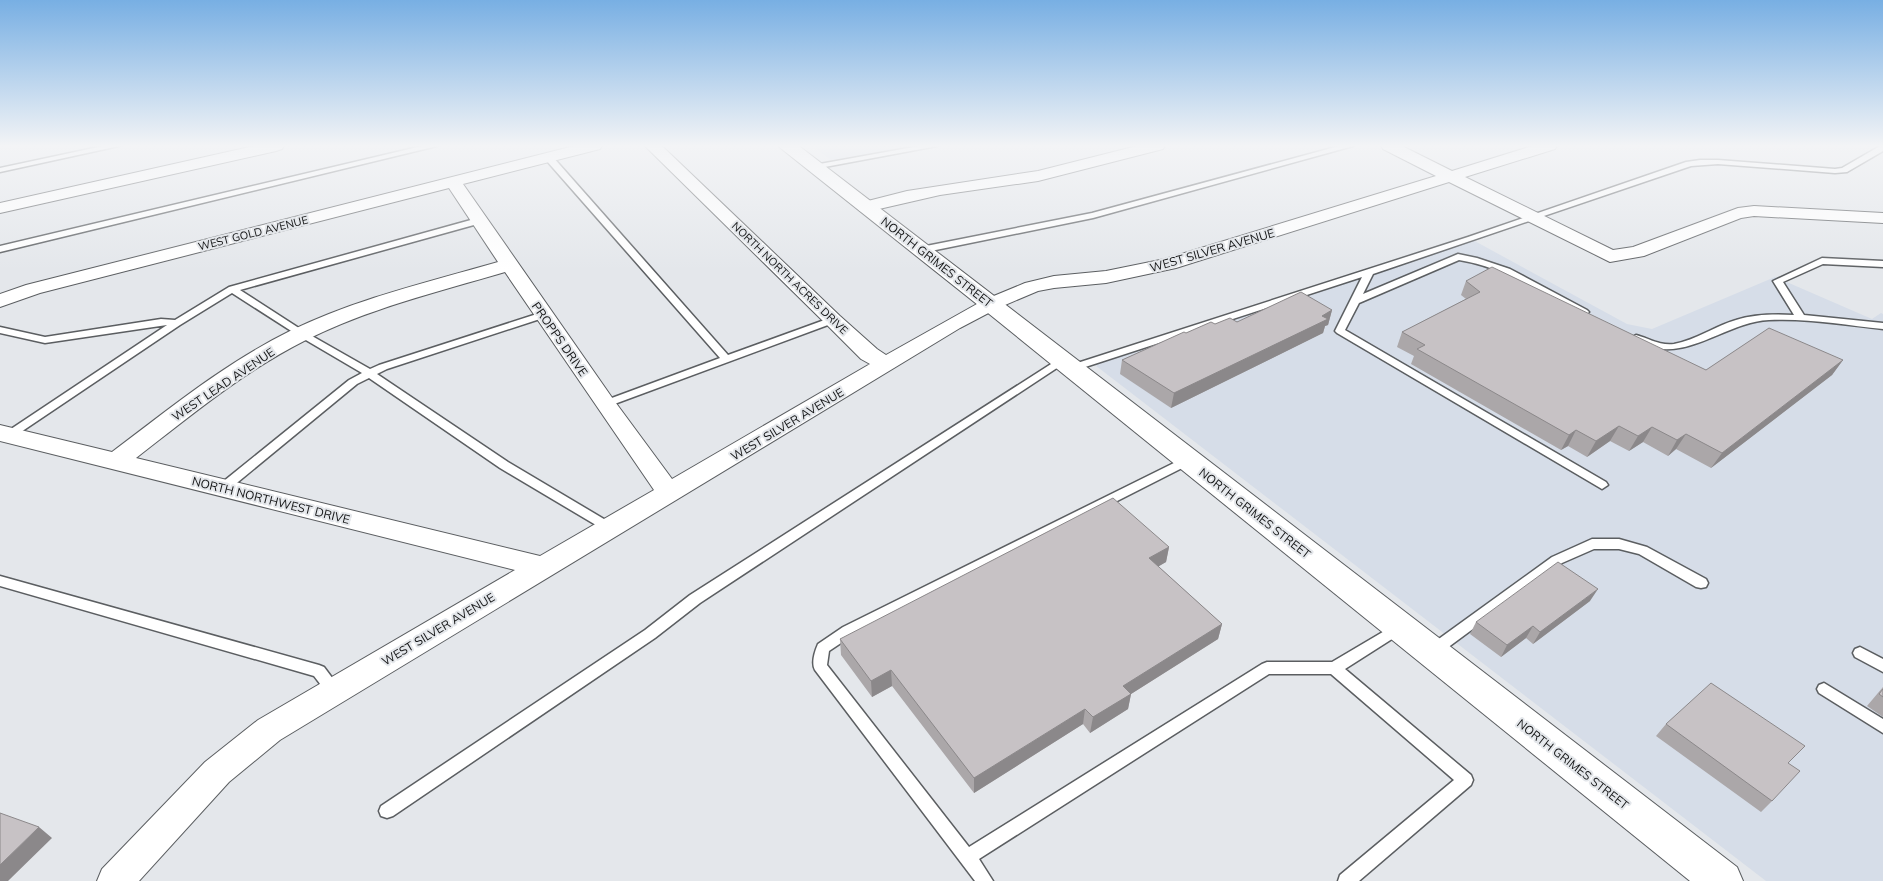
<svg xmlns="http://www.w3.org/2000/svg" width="1883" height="881" font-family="Mulish,sans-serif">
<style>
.built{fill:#d6dde8}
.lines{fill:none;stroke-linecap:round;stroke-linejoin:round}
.service-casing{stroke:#5b5e61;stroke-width:3}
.minor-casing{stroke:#5b5e61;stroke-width:2}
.secondary-casing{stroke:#5b5e61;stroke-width:2}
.service{fill:#fff;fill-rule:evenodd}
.minor{fill:#fff;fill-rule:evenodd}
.secondary{fill:#fff;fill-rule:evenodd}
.wall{fill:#aba7a9}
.shaded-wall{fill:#8b888a}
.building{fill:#c7c2c5;stroke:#8b888a}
.labels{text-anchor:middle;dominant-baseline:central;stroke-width:4;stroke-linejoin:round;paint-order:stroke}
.far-street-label{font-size:11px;fill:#131415;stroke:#e4e7eb}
.street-label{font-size:12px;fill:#131415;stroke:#e4e7eb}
</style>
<rect width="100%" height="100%" fill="#e4e7eb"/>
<path class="built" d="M 812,146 L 912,146 L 831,160 Z
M 1471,239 L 1627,324 L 1652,329 L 1775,277 L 1872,319 L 1881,313 L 1883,314 L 1883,881 L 1766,881 L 1091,362 Z"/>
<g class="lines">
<defs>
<path id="service" d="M 103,146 L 119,146 L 0,172 L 0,168 Z
M 422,146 L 437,146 L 0,252 L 0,246 Z
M 919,146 L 937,146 L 814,169 L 810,167 L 814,165 Z
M 1339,146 L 1353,146 L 1093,218 L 921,253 L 917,250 L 921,247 L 1092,213 Z
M 1880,146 L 1883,146 L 1883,151 L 1847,172 L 1835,173 L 1718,164 L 1691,166 L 1373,274 L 1363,294 L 1458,254 L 1477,258 L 1510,269 L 1587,310 L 1589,312 L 1587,314 L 1581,314 C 1542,293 1504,267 1459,260 L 1359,303 L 1345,330 L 1606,482 L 1608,485 L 1602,489 L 1337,333 L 1335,331 L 1362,277 L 1076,370 L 1072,371 L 1067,368 L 1068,366 L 1468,237 L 1686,162 L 1700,160 L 1718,160 L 1835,169 L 1842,168 Z
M 546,156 L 552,156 L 728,355 L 830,318 L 836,318 L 838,320 L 836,322 L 609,406 L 601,406 L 600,404 L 601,402 L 720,358 L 546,160 Z
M 478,218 L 482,221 L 481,223 L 240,290 L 305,332 L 370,369 L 379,365 L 540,313 L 546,313 L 548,315 L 546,317 L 387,369 L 377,374 L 508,462 L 614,525 L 616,528 L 614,531 L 606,531 L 500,468 L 369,378 L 357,384 L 227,491 L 219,491 L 217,488 L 219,485 L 349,380 L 362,373 L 299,336 L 232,293 L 180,325 L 12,438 L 8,439 L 2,435 L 167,325 L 45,343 L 0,333 L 0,327 L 45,337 L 161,319 L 175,320 L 229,287 Z
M 1822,258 L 1883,261 L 1883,267 L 1823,264 L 1783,282 L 1804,315 L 1883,323 L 1883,329 C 1845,325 1807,318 1769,320 C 1726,322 1688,362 1644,345 C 1639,343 1635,342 1631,338 L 1636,335 C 1648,338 1660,346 1674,344 C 1696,340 1715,326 1736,320 C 1755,314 1775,314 1794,315 L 1773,281 Z
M 1062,357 L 1066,358 L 1067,360 L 1066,362 L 700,603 L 655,638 L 393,816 L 387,818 L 381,816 L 379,811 L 381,806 L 645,630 L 690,595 Z
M 1188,456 L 1192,457 L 1194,460 L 1192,463 L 853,635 L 829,651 L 827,665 L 969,847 L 1262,664 L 1267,662 L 1332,662 L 1398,623 L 1403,624 L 1405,628 L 1403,632 L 1345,669 L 1471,775 L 1473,780 L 1471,785 L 1359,881 L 1338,881 L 1340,875 L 1454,780 L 1331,674 L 1269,674 L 979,859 L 993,881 L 975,881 L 815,670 C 811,663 815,651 818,644 L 843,627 Z
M 1592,539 L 1619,539 L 1647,547 L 1706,579 L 1708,583 L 1706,587 L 1701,588 L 1696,587 L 1639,554 L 1619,549 L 1594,549 L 1562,563 L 1439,654 L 1434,656 L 1429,654 L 1427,650 L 1429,646 L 1552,557 Z
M 0,576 L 319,665 L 324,667 L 342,691 L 340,695 C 328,699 321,684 314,676 L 0,586 Z
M 1860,647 L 1883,659 L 1883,672 L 1855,657 L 1853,653 L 1855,649 Z
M 1824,683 L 1883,719 L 1883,733 L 1819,693 L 1817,689 L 1819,685 Z"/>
<path id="minor" d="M 254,146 L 284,146 L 282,149 L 276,151 L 0,213 L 0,203 Z
M 574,146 L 602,146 L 600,149 L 463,184 L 613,399 L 672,479 L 870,364 L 861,359 L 826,324 L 645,146 L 662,146 L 840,316 L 877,349 L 886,355 L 984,300 L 1025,283 L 1054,276 L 1106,271 L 1165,259 L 1436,176 L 1383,149 L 1381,146 L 1402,146 L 1452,171 L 1532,146 L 1557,146 L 1555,149 L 1465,177 L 1613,250 L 1633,247 L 1738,208 L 1754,206 L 1883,213 L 1883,223 L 1754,216 L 1741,218 L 1644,256 L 1610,262 L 1449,182 L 1176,268 L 1106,283 L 1054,288 L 1038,291 L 998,308 L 960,328 L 280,740 L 229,782 L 139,881 L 97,881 L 102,869 L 205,762 L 258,720 L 515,570 L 0,441 L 0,425 L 112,452 C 169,409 225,363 290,331 C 356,299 428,282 498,262 L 449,188 L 40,293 L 0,307 L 0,294 L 26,285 ZM 505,272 L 654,490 L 540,556 L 136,458 C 190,416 243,372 304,341 C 367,309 437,292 505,272 Z
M 1137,146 L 1165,146 L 1163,149 L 1038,181 L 940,195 L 866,212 L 860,211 L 857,207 L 860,203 L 907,191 L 1038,171 Z"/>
<path id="secondary" d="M 778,146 L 799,146 L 1737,867 L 1743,881 L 1690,881 L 983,309 Z"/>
</defs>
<use href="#service" class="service-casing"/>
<use href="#minor" class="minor-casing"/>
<use href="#secondary" class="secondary-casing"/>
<use href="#service" class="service"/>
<use href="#minor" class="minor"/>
<use href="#secondary" class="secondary"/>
</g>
<path class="wall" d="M 1466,281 L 1706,370 L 1843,360 L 1832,375 L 1711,468 L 1676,449 L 1668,456 L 1643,442 L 1629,451 L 1610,441 L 1587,457 L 1568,446 L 1561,450 L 1411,364 L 1414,356 L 1397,347 L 1402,332 L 1466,299 L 1461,295 Z
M 1332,310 L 1328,325 L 1325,326 L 1323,333 L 1171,408 L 1120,374 L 1122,360 L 1186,333 L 1215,324 Z
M 1169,547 L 1166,562 L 1158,566 L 1222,624 L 1218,639 L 1131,694 L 1128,709 L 1090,733 L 1083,724 L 974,793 L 892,686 L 872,697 L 841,655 L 840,639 Z
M 1590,601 L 1533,644 L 1526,638 L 1501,657 L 1470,634 L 1476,622 Z
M 1883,687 L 1883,717 L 1867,706 Z
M 1666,724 L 1788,763 L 1772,801 L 1761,812 L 1656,736 Z"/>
<path class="shaded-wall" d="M 1332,310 L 1328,325 L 1325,326 L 1323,333 L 1171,408 L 1174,393 Z
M 1843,360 L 1832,375 L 1711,468 L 1722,453 Z
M 1619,426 L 1610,441 L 1587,457 L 1596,441 Z
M 1652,427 L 1643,442 L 1629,451 L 1638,436 Z
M 1576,430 L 1568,446 L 1561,450 L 1569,435 Z
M 1686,434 L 1676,449 L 1668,456 L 1677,440 Z
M 1169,547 L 1166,562 L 1146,574 L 1149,558 Z
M 1598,589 L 1590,601 L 1533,644 L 1540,632 Z
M 1222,624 L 1218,639 L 1131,694 L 1128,709 L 1090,733 L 1093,717 L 1123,686 Z
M 1533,626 L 1526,638 L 1501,657 L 1507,645 Z
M 891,670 L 892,686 L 872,697 L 871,681 Z
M 1085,709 L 1083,724 L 974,793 L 974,778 Z
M 39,827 L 52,838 L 8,881 L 0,881 L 0,865 Z"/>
<path class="building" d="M 1492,267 L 1706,370 L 1769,328 L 1843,360 L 1722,453 L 1686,434 L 1677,440 L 1652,427 L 1638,436 L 1619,426 L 1596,441 L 1576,430 L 1569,435 L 1417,349 L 1425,345 L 1402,332 L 1480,292 L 1466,281 Z
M 1301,292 L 1332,310 L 1322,316 L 1328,319 L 1174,393 L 1122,360 L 1184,332 L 1186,333 L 1211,322 L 1215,324 L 1230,318 L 1237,322 Z
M 1113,498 L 1169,547 L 1149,558 L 1222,624 L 1123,686 L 1131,694 L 1093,717 L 1085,709 L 974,778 L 891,670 L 871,681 L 840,639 Z
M 1558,562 L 1598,589 L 1540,632 L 1533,626 L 1507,645 L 1476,622 Z
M 1711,683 L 1805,746 L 1788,763 L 1800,771 L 1772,801 L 1666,724 Z
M 1883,689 L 1883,697 L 1879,694 Z
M 0,813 L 39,827 L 0,865 Z"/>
<linearGradient id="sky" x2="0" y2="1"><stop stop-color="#78afe3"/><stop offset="0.54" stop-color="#f3f4f6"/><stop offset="1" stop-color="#f3f4f6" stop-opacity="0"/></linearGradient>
<rect width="1883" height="270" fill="url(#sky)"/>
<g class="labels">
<g class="far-street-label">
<text transform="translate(253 233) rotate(-14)">WEST GOLD AVENUE</text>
<text transform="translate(790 278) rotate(44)">NORTH NORTH ACRES DRIVE</text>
</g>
<g class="street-label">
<text transform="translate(1212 250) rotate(-16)">WEST SILVER AVENUE</text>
<text transform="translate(937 262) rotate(38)">NORTH GRIMES STREET</text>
<text transform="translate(560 339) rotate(55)">PROPPS DRIVE</text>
<text transform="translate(223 384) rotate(-34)">WEST LEAD AVENUE</text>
<text transform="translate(787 424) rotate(-31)">WEST SILVER AVENUE</text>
<text transform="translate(271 500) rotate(14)">NORTH NORTHWEST DRIVE</text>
<text transform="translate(1255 513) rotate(38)">NORTH GRIMES STREET</text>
<text transform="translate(438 629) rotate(-31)">WEST SILVER AVENUE</text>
<text transform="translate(1573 764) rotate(38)">NORTH GRIMES STREET</text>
</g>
</g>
</svg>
